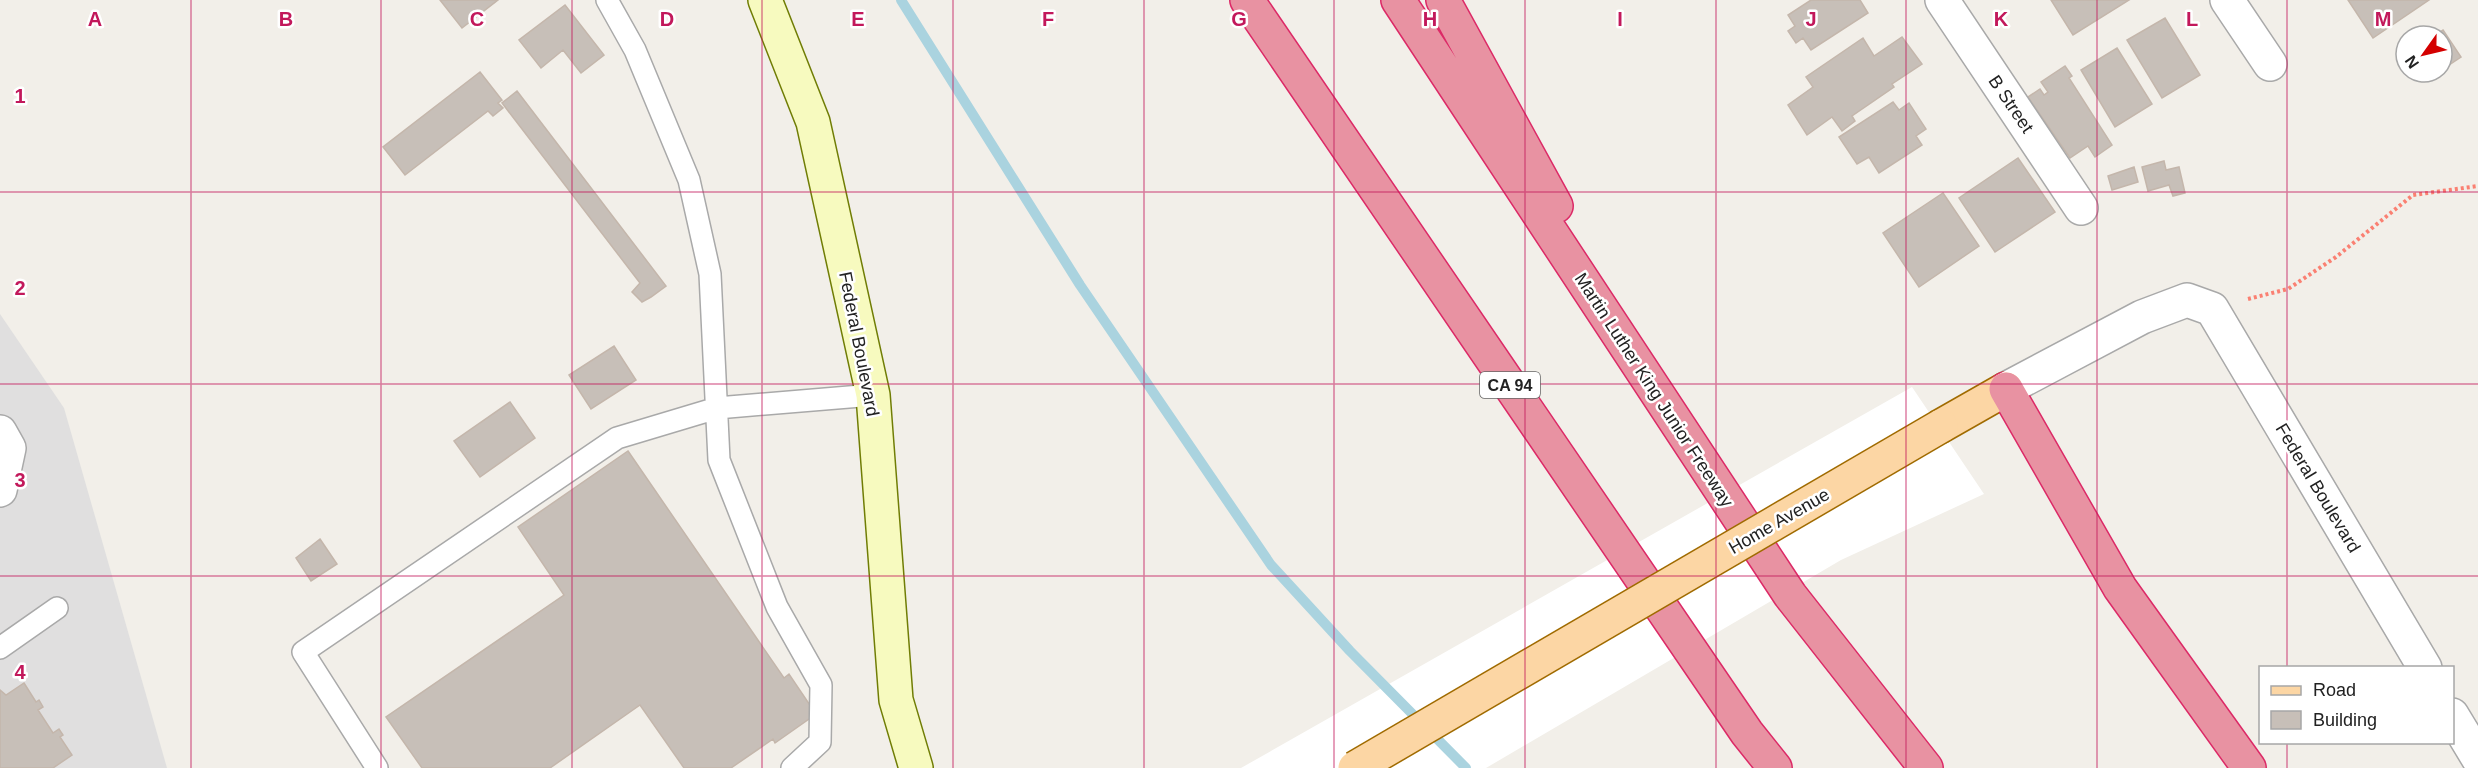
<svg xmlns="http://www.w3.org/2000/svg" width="2478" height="768" font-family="Helvetica,sans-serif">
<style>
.residential{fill:#e0dfdf}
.pier{fill:#fff}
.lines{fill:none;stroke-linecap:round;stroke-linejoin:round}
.stream{stroke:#aad3df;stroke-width:10}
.building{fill:#c7bfb8;stroke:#c4b6ab;stroke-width:1.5}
.service-casing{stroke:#a9a9a9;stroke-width:24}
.minor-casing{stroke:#a9a9a9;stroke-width:36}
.tertiary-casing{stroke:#a9a9a9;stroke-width:36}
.secondary-casing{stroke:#707d05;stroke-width:36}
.primary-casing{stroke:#a06b00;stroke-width:36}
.motorway-casing{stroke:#dc2a67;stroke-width:36}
.path{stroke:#fa8072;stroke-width:4;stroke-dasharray:3 3;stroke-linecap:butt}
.service{stroke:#fff;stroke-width:21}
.minor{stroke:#fff;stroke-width:33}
.tertiary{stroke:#fff;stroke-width:33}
.secondary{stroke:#f7fabf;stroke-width:33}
.primary{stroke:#fcd6a4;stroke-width:33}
.motorway{stroke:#e892a2;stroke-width:33}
.primary-bridge-casing{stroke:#a06b00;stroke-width:36;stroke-linecap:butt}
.primary-bridge{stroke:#fcd6a4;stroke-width:33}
.grid{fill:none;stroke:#c2185b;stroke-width:1.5;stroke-opacity:0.55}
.labels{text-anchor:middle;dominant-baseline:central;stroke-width:5;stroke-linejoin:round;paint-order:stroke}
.shield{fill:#fff;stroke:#646464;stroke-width:1.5}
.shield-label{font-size:16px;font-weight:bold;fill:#222}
.street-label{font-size:18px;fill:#222;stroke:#fff}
.grid-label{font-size:20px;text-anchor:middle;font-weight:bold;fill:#c2185b;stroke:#fff;stroke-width:5;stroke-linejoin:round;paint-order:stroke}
</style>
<rect width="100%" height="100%" fill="#f2efe9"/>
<path class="residential" d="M 0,314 L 64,408 L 167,768 L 0,768 Z"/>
<path class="pier" d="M 1912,387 L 1984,494 L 1841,560 L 1486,768 L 1241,768 Z"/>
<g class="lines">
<path class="stream" d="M 901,0 L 1080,285 L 1271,565 L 1350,651 L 1466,768"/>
</g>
<path class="building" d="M 440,0 L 498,0 L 462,28 Z
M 1811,0 L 1860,0 L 1868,13 L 1811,50 L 1803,38 L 1796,43 L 1788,31 L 1795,26 L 1788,15 Z
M 2051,0 L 2129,0 L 2073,35 Z
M 2348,0 L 2429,0 L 2373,38 Z
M 565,5 L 604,55 L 581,73 L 563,50 L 541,68 L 519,40 Z
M 2165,18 L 2200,75 L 2162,98 L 2127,40 Z
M 2443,30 L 2461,57 L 2446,67 L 2442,61 L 2442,36 L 2434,36 Z
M 1902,37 L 1922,64 L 1892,84 L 1894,87 L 1852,116 L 1855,121 L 1842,131 L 1832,117 L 1807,135 L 1788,105 L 1813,87 L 1806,77 L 1863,38 L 1874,56 Z
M 2117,48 L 2152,104 L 2115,127 L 2081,70 Z
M 2065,66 L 2072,76 L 2069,78 L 2112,145 L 2095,157 L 2088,146 L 2070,158 L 2028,97 L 2040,89 L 2044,95 L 2048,92 L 2041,82 Z
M 480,72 L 502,100 L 498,103 L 503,108 L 493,116 L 488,111 L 405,175 L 383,147 Z
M 517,91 L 666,286 L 651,297 L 642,302 L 632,292 L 640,283 L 502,103 Z
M 1893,102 L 1899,110 L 1909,103 L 1926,129 L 1916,136 L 1922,145 L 1879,173 L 1869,157 L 1857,164 L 1839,137 Z
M 2018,158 L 2055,212 L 1995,252 L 1959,198 Z
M 2164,161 L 2166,170 L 2179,167 L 2185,193 L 2173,196 L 2169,185 L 2148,191 L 2142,167 Z
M 2134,167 L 2138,182 L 2112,190 L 2108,176 Z
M 1943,193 L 1979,246 L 1919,287 L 1883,233 Z
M 614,346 L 636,380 L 591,409 L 569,375 Z
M 510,402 L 535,438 L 480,477 L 454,441 Z
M 628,451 L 784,678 L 789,674 L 816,714 L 775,743 L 773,739 L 731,768 L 684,768 L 640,705 L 550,768 L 422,768 L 386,717 L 564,595 L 518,527 Z
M 320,539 L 337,564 L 311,581 L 296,558 Z
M 24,683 L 36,702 L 39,700 L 43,707 L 38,710 L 53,733 L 59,729 L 63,735 L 60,737 L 72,755 L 53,768 L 0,768 L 0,690 L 6,695 Z"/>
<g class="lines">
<defs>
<path id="service" d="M 607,0 L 635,50 L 689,180 L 710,274 L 719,460 L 777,607 L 821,685 L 820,742 L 792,768
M 0,648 L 57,608
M 377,768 L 303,652 L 617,438 L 717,408 L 873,395"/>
<path id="minor" d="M 1942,0 L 2081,208
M 2227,0 L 2270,64
M 0,432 L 9,448 L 0,490"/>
<path id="tertiary" d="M 2006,389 L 2142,317 L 2187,300 L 2212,309 L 2425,668
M 2452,715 L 2478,758"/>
<path id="secondary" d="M 765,0 L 813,122 L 873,395 L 896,700 L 916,768"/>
<path id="primary" d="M 1941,426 L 2006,389"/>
<path id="motorway" d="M 1247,0 L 1747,733 L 1775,768
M 1398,0 L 1790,595 L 1926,768
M 1443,0 L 1556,206
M 2006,389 L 2120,588 L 2249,768"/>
</defs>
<use href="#service" class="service-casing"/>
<use href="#minor" class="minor-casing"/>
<use href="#tertiary" class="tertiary-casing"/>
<use href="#secondary" class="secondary-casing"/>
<use href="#primary" class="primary-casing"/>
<use href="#motorway" class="motorway-casing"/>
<path class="path" d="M 2248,299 L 2288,289 L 2336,257 L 2413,195 L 2478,186"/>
<use href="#service" class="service"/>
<use href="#minor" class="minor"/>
<use href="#tertiary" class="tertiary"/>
<use href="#secondary" class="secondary"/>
<use href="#primary" class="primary"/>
<use href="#motorway" class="motorway"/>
<defs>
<path id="primary-bridge" d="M 1355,768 L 1941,426"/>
</defs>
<use href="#primary-bridge" class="primary-bridge-casing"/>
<use href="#primary-bridge" class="primary-bridge"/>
</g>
<path class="grid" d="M 191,0 L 191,768M 381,0 L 381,768M 572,0 L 572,768M 762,0 L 762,768M 953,0 L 953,768M 1144,0 L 1144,768M 1334,0 L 1334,768M 1525,0 L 1525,768M 1716,0 L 1716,768M 1906,0 L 1906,768M 2097,0 L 2097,768M 2287,0 L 2287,668M 0,192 L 2478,192M 0,384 L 2478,384M 0,576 L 2478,576M 2287,742 L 2287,768"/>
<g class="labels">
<rect class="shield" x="1480" y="372" width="60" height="26" rx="4.5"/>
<g class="shield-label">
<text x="1510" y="385">CA 94</text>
</g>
<g class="street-label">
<text transform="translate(2011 104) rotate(56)">B Street</text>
<text transform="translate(859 344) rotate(79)">Federal Boulevard</text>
<text transform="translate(1654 390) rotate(57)">Martin Luther King Junior Freeway</text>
<text transform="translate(2318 488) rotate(59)">Federal Boulevard</text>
<text transform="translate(1779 521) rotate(-30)">Home Avenue</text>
</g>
</g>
<g class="grid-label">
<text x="95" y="26">A</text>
<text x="286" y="26">B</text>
<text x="477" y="26">C</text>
<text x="667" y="26">D</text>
<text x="858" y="26">E</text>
<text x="1048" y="26">F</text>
<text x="1239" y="26">G</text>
<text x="1430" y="26">H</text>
<text x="1620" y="26">I</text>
<text x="1811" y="26">J</text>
<text x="2001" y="26">K</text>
<text x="2192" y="26">L</text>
<text x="2383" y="26">M</text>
<text x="20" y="103">1</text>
<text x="20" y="295">2</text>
<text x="20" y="487">3</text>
<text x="20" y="679">4</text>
</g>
<rect x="2259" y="666" width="195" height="78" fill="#ffffff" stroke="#a7a7a7" stroke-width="1.5"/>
<rect x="2271" y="686" width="30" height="9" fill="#fcd6a4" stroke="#a7a7a7" stroke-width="1.5"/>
<text x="2313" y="696" font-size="18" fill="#222222">Road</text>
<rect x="2271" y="711" width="30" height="18" fill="#c7bfb8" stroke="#a7a7a7" stroke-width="1.5"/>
<text x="2313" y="726" font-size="18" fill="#222222">Building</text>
<g transform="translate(2424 54) rotate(236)"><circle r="28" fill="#ffffff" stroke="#a7a7a7" stroke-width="1.5"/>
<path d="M0-4.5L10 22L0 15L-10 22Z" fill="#d40000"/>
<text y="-9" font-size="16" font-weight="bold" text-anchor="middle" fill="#222222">N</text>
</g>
</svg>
